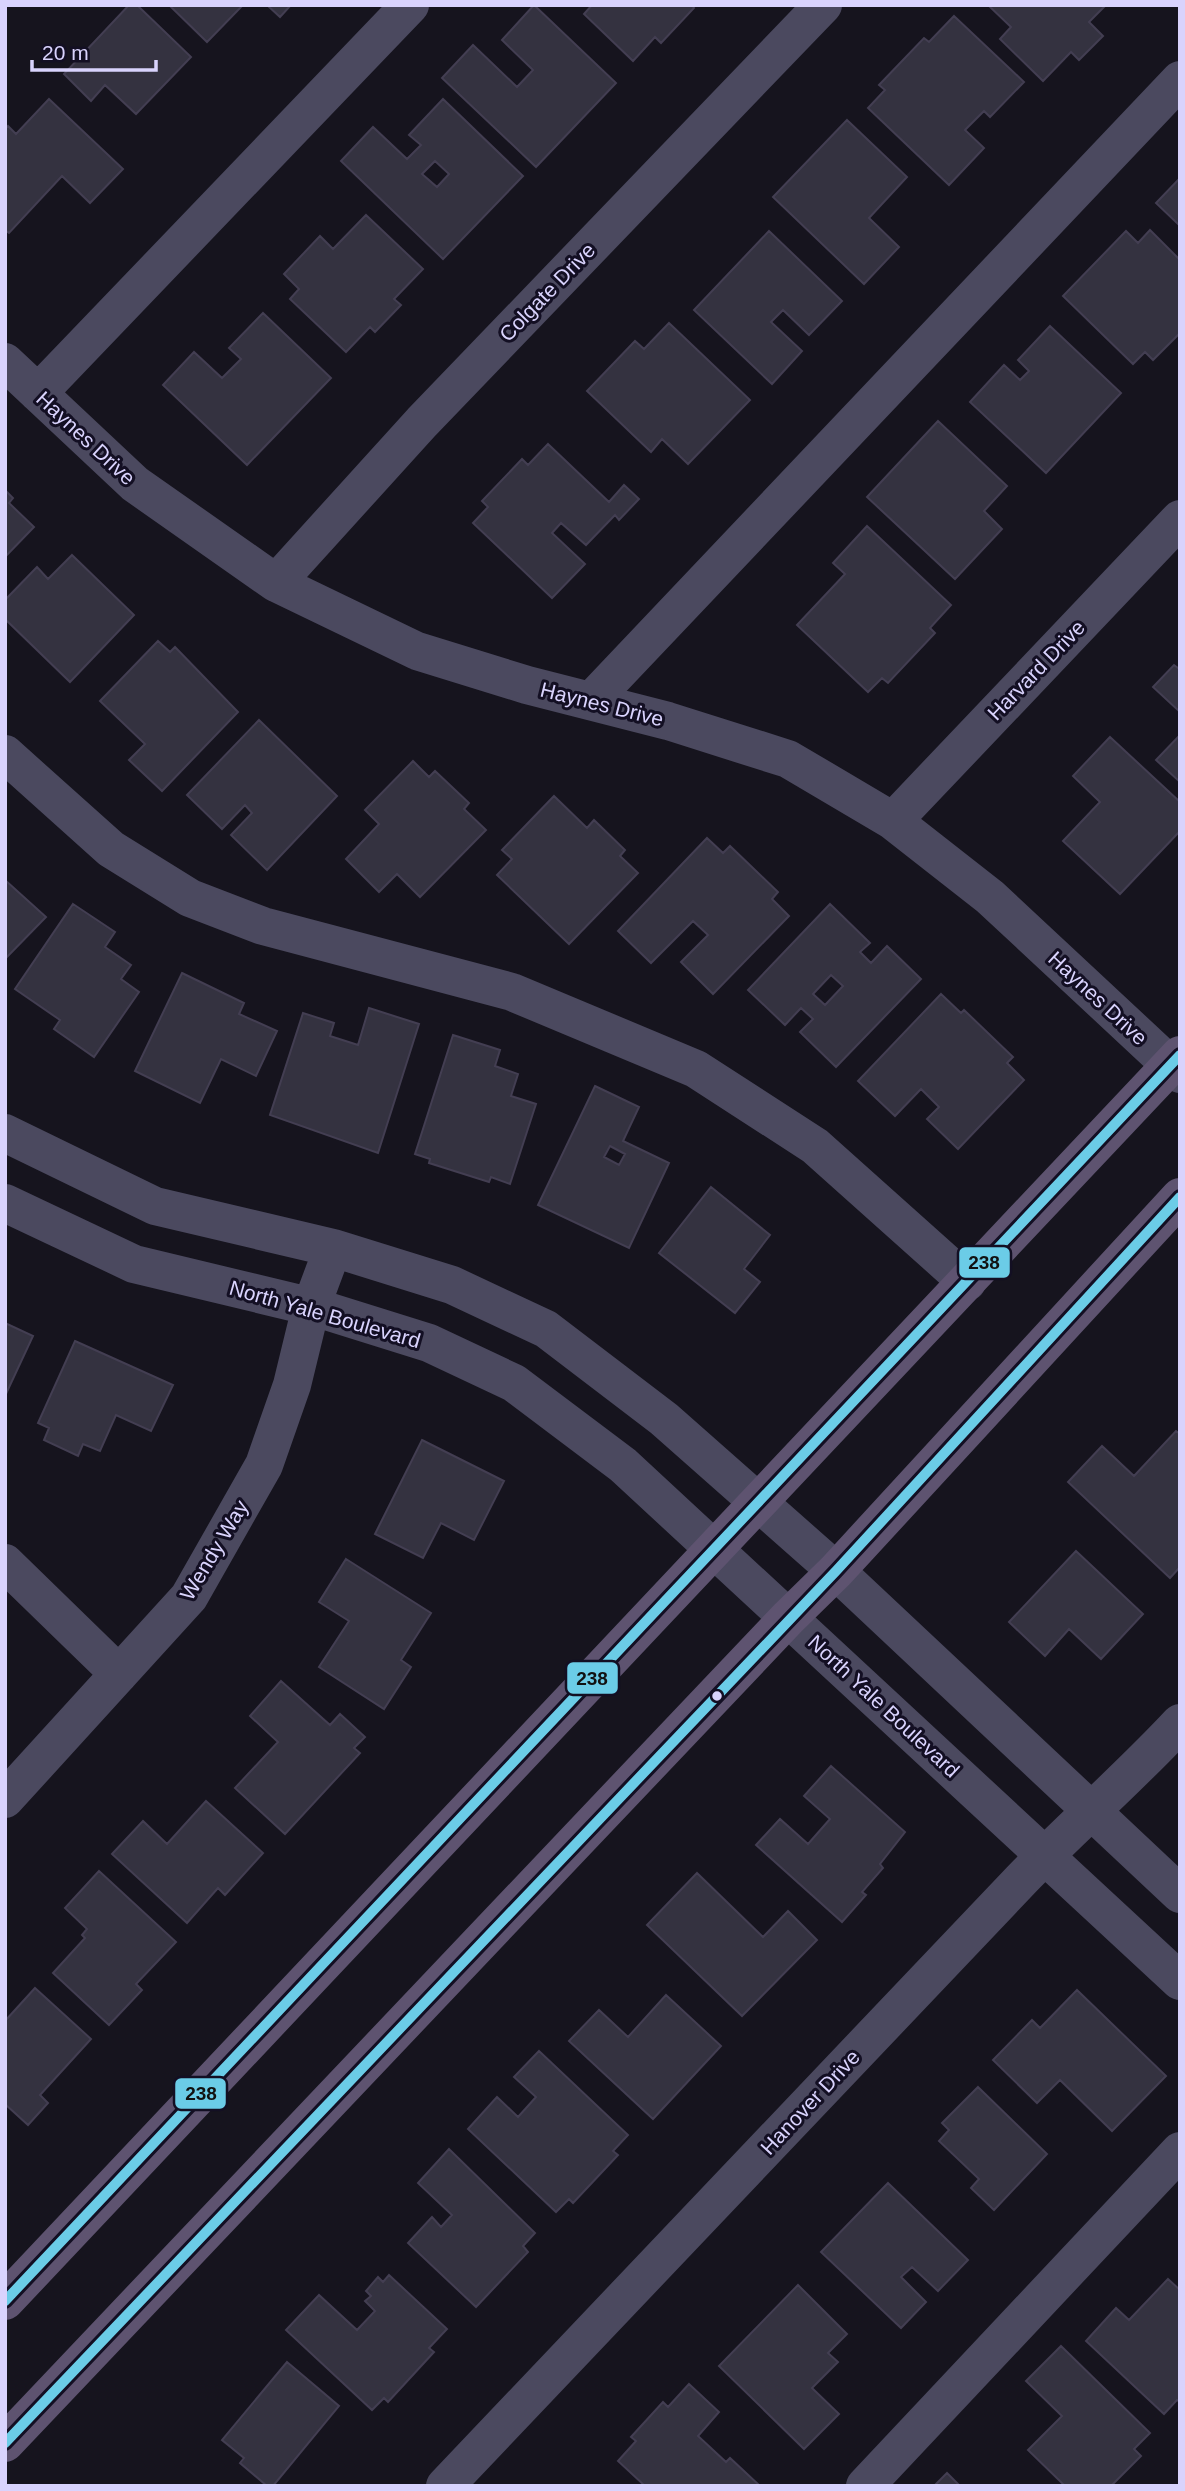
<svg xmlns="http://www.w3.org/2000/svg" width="1185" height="2491" font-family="Arial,sans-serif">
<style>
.building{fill:#343240;stroke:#433e52;stroke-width:2;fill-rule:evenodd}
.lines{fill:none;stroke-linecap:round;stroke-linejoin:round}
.minor{stroke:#4b495f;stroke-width:38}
.major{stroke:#5e5370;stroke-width:38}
.bus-1-casing{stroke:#130f23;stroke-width:16}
.bus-1{stroke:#6bcce7;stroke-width:10}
.bus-dot{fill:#d9d3fd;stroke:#130f23;stroke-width:2.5}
.labels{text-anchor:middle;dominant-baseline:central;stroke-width:6;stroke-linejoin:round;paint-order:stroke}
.street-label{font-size:21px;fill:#d9d3fd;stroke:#130f23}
.line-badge{stroke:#130f23;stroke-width:2.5}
.pale-badge-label{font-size:19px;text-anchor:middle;font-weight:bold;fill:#111}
</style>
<rect width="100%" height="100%" fill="#16141e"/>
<path class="building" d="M 129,5 L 137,5 L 191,57 L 136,114 L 105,85 L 91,101 L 64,74 Z
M 169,5 L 243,5 L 207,42 Z
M 267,5 L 291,5 L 280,17 Z
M 534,5 L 616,83 L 536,167 L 442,78 L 473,45 L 517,87 L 533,70 L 502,40 Z
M 592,5 L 692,5 L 694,8 L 661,43 L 655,37 L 633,61 L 584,14 Z
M 988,5 L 1106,5 L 1089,22 L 1103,36 L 1079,60 L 1071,52 L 1043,81 L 1000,39 L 1011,27 Z
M 954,16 L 1024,82 L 990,117 L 984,111 L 965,130 L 984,148 L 949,185 L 868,108 L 885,90 L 879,85 L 924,38 L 929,42 Z
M 49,99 L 123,169 L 90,203 L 62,176 L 9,233 L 5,230 L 5,129 L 8,126 L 16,134 Z
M 443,99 L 523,176 L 443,259 L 341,161 L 373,127 L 407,159 L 421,145 L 409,135 ZM 435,161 L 449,174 L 437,187 L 422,174 Z
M 847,120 L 907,177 L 869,218 L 899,247 L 864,284 L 773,197 Z
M 1180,178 L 1180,226 L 1156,203 Z
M 366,215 L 423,269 L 394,299 L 401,305 L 375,332 L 370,327 L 346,352 L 290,299 L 299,289 L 284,274 L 320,236 L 333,249 Z
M 1150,230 L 1180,260 L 1180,333 L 1153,360 L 1145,352 L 1133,364 L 1063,296 L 1126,231 L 1138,243 Z
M 769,231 L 842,301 L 809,335 L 783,310 L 771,322 L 802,351 L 772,384 L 694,310 Z
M 263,313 L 331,378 L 247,465 L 163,385 L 194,352 L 222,378 L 241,359 L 229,348 Z
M 669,323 L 750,400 L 688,464 L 662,439 L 651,452 L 587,391 L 635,341 L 644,349 Z
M 1050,326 L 1121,393 L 1046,473 L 970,402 L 1004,365 L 1020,380 L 1029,371 L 1018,360 Z
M 938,421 L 1007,486 L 984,511 L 1002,529 L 955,579 L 867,497 Z
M 548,444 L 609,502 L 624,485 L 639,499 L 619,520 L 615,515 L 586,545 L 561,523 L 552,533 L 585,564 L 552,598 L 473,523 L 488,507 L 482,501 L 522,459 L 528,465 Z
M 5,490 L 13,498 L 9,503 L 34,527 L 5,557 Z
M 867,526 L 951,605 L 930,628 L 935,633 L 888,683 L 882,678 L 868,692 L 797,625 L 845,574 L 833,563 Z
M 72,555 L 134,615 L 70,682 L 5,619 L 5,600 L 37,567 L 48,579 Z
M 158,641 L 170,652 L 175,647 L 238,712 L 162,791 L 129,760 L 145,744 L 100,701 Z
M 1174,665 L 1178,668 L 1180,666 L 1180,712 L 1153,687 Z
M 259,720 L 337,796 L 267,870 L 231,835 L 252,813 L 245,805 L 222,829 L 187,795 Z
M 1180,735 L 1180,782 L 1156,760 Z
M 1110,737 L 1180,802 L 1180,831 L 1120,894 L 1063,841 L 1100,802 L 1073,776 Z
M 413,761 L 429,777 L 435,771 L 469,803 L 464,809 L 486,830 L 420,897 L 397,874 L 379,892 L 346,859 L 379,824 L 365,810 Z
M 554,796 L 587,828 L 594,820 L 625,850 L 620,856 L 638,873 L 569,944 L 497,875 L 512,859 L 502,850 Z
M 707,838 L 723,853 L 730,846 L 778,892 L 772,899 L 789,916 L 713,994 L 681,962 L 708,935 L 693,921 L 651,963 L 618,931 Z
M 5,880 L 46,917 L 5,959 Z
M 73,904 L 115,932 L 105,947 L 131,965 L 121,979 L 139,992 L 94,1057 L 54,1029 L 60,1020 L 15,989 Z
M 830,904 L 870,943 L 860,952 L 871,963 L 887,946 L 921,979 L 836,1067 L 800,1032 L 813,1019 L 801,1008 L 785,1025 L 748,990 ZM 831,975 L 843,986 L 825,1005 L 813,994 Z
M 182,973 L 244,1003 L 239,1014 L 277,1031 L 256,1076 L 221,1059 L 200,1103 L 135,1071 Z
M 941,994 L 961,1013 L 964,1010 L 1013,1057 L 1007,1063 L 1024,1080 L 958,1149 L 927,1119 L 939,1107 L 921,1089 L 895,1116 L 858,1081 Z
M 369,1008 L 419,1024 L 378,1153 L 270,1115 L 303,1013 L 334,1023 L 330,1036 L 358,1045 Z
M 453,1035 L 500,1050 L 495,1066 L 518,1074 L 511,1096 L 536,1104 L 510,1184 L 491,1177 L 489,1182 L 429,1163 L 430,1159 L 415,1154 Z
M 595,1086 L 639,1107 L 623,1141 L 669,1163 L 629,1248 L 538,1205 ZM 610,1146 L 625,1154 L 619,1165 L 604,1157 Z
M 711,1187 L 770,1235 L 744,1269 L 760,1282 L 735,1313 L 659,1253 Z
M 5,1323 L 33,1336 L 5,1396 Z
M 75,1341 L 173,1385 L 151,1431 L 116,1415 L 100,1451 L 83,1444 L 78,1456 L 44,1440 L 49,1428 L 38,1423 Z
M 1176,1431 L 1180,1434 L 1180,1567 L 1170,1578 L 1068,1482 L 1102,1446 L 1134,1476 Z
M 422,1440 L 504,1481 L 474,1540 L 441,1523 L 423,1558 L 375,1534 Z
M 1076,1551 L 1143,1614 L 1101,1659 L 1069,1629 L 1045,1656 L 1009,1622 Z
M 346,1559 L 431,1613 L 401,1660 L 411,1667 L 384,1709 L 319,1667 L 349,1621 L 319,1602 Z
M 281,1681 L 330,1725 L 340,1714 L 365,1737 L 354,1748 L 360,1753 L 285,1834 L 235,1788 L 278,1742 L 250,1716 Z
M 831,1766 L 905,1832 L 880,1864 L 883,1868 L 862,1892 L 866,1895 L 842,1922 L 756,1845 L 780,1819 L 808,1844 L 830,1819 L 804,1796 Z
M 206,1801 L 263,1853 L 225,1895 L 218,1888 L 187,1923 L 112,1854 L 143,1821 L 167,1844 Z
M 99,1871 L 176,1942 L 136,1984 L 142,1990 L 109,2025 L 53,1973 L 85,1938 L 82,1935 L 87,1929 L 65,1908 Z
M 697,1873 L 763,1937 L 788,1911 L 817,1940 L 742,2016 L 647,1925 Z
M 35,1988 L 91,2039 L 40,2095 L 48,2103 L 28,2125 L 5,2104 L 5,2021 Z
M 1077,1990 L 1166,2076 L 1112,2131 L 1060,2080 L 1037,2103 L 993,2060 L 1032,2020 L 1040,2028 Z
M 666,1995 L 721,2046 L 653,2119 L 569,2041 L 599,2010 L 628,2037 Z
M 539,2051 L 628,2135 L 613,2151 L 618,2155 L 573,2203 L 569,2199 L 556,2212 L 468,2129 L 497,2097 L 518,2117 L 536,2097 L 514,2077 Z
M 978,2087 L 1047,2154 L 994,2210 L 971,2188 L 979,2179 L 939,2141 L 949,2130 L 942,2123 Z
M 449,2149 L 535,2233 L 523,2246 L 528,2252 L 476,2307 L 408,2243 L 432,2217 L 441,2227 L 452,2215 L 418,2183 Z
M 888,2183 L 968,2260 L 938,2291 L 912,2267 L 901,2277 L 926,2302 L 901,2328 L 821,2252 Z
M 389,2275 L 447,2329 L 429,2348 L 434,2352 L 388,2402 L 384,2398 L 372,2410 L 286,2330 L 319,2295 L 357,2330 L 375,2311 L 365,2301 L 371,2296 L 366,2291 L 378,2277 L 383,2282 Z
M 1168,2279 L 1180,2290 L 1180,2402 L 1177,2400 L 1164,2414 L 1086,2341 L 1116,2308 L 1129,2320 Z
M 798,2285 L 847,2334 L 828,2353 L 838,2362 L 812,2388 L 839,2414 L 804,2449 L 719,2366 Z
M 1061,2346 L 1150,2433 L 1134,2449 L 1141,2456 L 1111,2486 L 1065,2486 L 1028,2450 L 1062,2416 L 1026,2381 Z
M 287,2362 L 339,2406 L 273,2486 L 267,2486 L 240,2463 L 244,2458 L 222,2440 Z
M 689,2384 L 719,2412 L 698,2436 L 726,2462 L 730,2458 L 760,2486 L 645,2486 L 618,2461 L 636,2441 L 631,2437 L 663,2402 L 668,2407 Z
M 947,2473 L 960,2486 L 934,2486 Z"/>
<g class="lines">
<path class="minor" d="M 5,362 L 135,484 L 276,583 L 417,651 L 527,685 L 668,721 L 788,759 L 893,821 L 990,897 L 1180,1074
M 38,393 L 410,5
M 276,583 L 422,422 L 823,5
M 591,701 L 1180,80
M 5,754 L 111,849 L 190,898 L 263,926 L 512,992 L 696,1069 L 815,1146 L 967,1282
M 893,821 L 1180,519
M 5,1133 L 155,1206 L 333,1248 L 452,1285 L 546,1329 L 664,1419 L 836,1571 L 1180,1894
M 5,1203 L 134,1264 L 317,1308 L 429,1343 L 514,1383 L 623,1465 L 1180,1981
M 5,1563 L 119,1674
M 5,1799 L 189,1597 L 264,1465 L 292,1385 L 311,1307 L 333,1248
M 445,2486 L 1021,1880 C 1073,1826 1129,1778 1180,1723
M 865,2486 L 1180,2151"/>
<path class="major" d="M 5,2301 L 1180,1055
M 5,2443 L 788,1618 L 836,1571 L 1180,1197"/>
<defs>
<path id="bus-1" d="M 5,2301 L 1180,1055
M 5,2443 L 836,1571 L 1180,1197"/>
</defs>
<use href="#bus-1" class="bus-1-casing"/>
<use href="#bus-1" class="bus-1"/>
</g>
<circle class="bus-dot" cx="717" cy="1696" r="6"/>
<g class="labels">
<g class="street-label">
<text transform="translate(547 292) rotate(-46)">Colgate Drive</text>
<text transform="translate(86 438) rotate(43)">Haynes Drive</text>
<text transform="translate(1036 670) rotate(-46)">Harvard Drive</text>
<text transform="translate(602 704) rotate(14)">Haynes Drive</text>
<text transform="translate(1098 998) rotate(43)">Haynes Drive</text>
<text transform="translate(325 1314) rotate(16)">North Yale Boulevard</text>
<text transform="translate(214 1550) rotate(-59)">Wendy Way</text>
<text transform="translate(884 1706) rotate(43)">North Yale Boulevard</text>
<text transform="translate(810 2102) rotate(-47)">Hanover Drive</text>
</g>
</g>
<g class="line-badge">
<rect x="958" y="1246" width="53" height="33" rx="7" fill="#6bcce7"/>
<rect x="566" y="1661" width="53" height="34" rx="7" fill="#6bcce7"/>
<rect x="174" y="2077" width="53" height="33" rx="7" fill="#6bcce7"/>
</g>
<g class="pale-badge-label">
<text x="984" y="1269">238</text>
<text x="592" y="1685">238</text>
<text x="201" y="2100">238</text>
</g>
<rect width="1185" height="2491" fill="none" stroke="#d9d3fd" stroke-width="14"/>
<path d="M32 60v10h124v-10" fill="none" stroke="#d9d3fd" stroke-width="3.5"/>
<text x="42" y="60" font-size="21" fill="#d9d3fd" stroke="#130f23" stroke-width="5" paint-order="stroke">20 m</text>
</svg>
